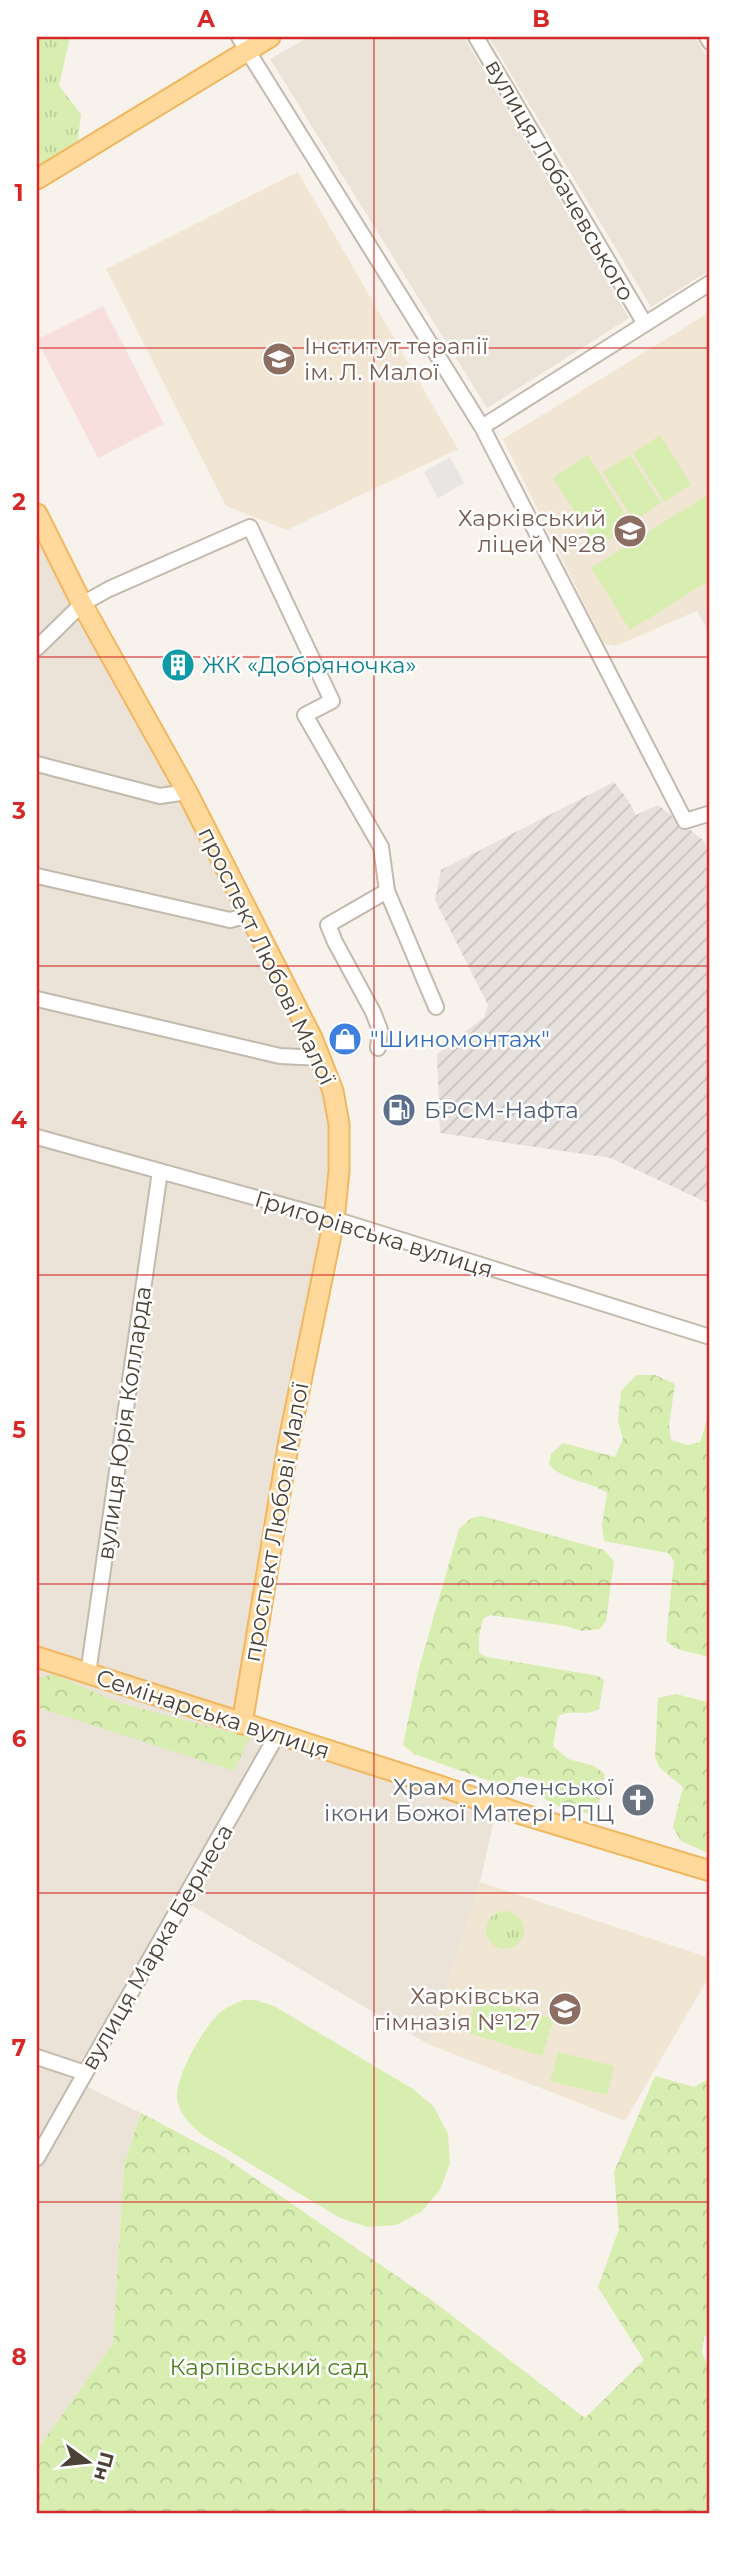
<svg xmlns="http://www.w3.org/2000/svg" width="747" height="2550" font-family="Montserrat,sans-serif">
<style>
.residential{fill:#ebe3d8}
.industrial{fill:url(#industrial-furrows)}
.education{fill:#f1e6d3}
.medical{fill:#f8dfde}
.forest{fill:url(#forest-crowns)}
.park{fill:url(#park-tufts)}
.pitch{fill:#d8eeb0}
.parking{fill:#e8e5e2}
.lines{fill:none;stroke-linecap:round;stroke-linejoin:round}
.minor-casing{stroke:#c3b9ac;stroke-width:18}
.major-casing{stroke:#f0b760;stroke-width:23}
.minor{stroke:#fff;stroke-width:14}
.major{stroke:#ffd99b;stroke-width:19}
.grid{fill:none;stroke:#d62828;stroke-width:2;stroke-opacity:0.55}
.labels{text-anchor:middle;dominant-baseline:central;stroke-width:5;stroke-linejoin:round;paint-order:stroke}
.street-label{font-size:23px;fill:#4c4237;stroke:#fff}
.education-label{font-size:23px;fill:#785e54;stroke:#fff;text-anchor:end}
.culture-label{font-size:23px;fill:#0d838f;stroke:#fff;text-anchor:start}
.shop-label{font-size:23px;fill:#366cbe;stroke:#fff;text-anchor:start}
.service-label{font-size:23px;fill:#4e5e75;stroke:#fff;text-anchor:start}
.worship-label{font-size:23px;fill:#5b616d;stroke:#fff;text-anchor:end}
.park-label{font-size:23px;fill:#4e7f22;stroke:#fff}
.neatline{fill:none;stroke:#d62828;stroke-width:2.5}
.grid-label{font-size:23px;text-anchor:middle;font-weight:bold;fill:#d62828}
</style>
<defs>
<pattern id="industrial-furrows" width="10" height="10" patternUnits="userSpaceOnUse" patternTransform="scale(1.75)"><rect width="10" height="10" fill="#e6e1dc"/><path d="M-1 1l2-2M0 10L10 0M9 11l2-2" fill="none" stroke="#c7c2bd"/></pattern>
<pattern id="forest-crowns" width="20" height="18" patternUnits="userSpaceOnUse" patternTransform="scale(1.75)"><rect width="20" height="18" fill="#d8eeb0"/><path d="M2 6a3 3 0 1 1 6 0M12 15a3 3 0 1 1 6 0" fill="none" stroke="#bbcd98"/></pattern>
<pattern id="park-tufts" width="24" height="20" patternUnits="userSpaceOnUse" patternTransform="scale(1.75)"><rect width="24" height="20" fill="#d8eeb0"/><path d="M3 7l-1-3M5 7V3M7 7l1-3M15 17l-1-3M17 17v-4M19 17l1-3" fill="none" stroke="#bbcd98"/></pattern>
</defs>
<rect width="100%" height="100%" fill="#f7f2eb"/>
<path class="residential" d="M 309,37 L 464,37 L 629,318 L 487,408 L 270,59 Z
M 489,37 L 695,37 L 710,63 L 710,270 L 651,307 Z
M 37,529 L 70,598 L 249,930 L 315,1064 L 331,1124 L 331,1185 L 238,1710 L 37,1646 Z
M 710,603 L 710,634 L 696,609 Z
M 37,1665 L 495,1815 L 480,1882 L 428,2044 L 177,1897 L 71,2079 L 141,2113 L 124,2164 L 113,2343 L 37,2450 Z"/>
<path class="industrial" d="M 614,782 L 628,800 L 636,815 L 658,805 L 703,840 L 710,855 L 710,1204 L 611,1158 L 440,1133 L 437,1054 L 484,1017 L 488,1005 L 435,900 L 441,870 Z"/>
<path class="education" d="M 298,172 L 458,449 L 287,530 L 226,506 L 106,269 Z
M 710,312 L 710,605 L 616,646 L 604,644 L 503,439 Z
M 480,1882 L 710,1958 L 710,1975 L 625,2121 L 428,2044 Z"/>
<path class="medical" d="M 103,306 L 164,424 L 98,458 L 37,340 Z"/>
<path class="forest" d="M 636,1375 L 655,1375 L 675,1384 L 669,1425 L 671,1440 L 688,1445 L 700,1442 L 710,1411 L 710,1657 L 677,1649 L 666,1641 L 674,1561 L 668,1553 L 604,1541 L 602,1525 L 607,1493 C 590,1481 562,1481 549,1464 L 551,1454 L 563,1443 L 615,1457 L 623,1439 L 618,1421 L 621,1391 Z
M 482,1516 L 604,1550 L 614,1561 L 606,1621 L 600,1629 L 582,1631 L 566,1626 L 490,1615 L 483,1619 L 479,1636 L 479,1653 L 487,1657 L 598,1676 L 604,1680 L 599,1709 C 586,1717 572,1709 558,1716 L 553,1746 L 568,1759 L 594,1766 L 605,1774 L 599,1803 L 591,1814 L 560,1807 L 542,1797 L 542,1785 L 538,1780 L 519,1776 L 509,1785 L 503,1786 L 414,1754 L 403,1745 L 419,1668 L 459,1529 L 471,1518 Z
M 53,1674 L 119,1703 L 250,1737 L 234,1771 L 37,1707 L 37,1684 L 39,1678 Z
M 676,1694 L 710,1703 L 710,1854 L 681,1841 L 673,1827 L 683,1787 L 659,1767 L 655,1757 L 658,1698 Z
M 655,2076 L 694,2087 L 710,2078 L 710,2334 L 704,2337 L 702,2353 L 710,2369 L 710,2513 L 37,2513 L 37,2450 L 113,2343 L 124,2164 L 141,2113 L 224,2157 L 433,2301 L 585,2418 L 644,2360 L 598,2287 L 619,2229 L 614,2172 Z"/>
<path class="park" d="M 37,37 L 70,37 L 59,86 L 81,114 L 76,157 L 37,179 Z
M486 1930a19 19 0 1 1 38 0a19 19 0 1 1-38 0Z"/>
<path class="pitch" d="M 660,435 L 691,484 L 664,502 L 633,453 Z
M 588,455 L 632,525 L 597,547 L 553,478 Z
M 630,455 L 661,503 L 634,521 L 603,472 Z
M 707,495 L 710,501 L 710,580 L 630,630 L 591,568 Z
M 477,1995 L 554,2019 L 542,2056 L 466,2032 Z
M 243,2000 L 255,2000 L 274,2006 L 413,2089 L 434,2107 L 448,2134 L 450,2163 L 440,2190 L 421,2212 L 396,2225 L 368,2227 L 340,2218 L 201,2134 C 190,2124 179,2114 177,2098 C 176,2074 205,2024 223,2010 C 229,2006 237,2003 243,2000 Z
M 558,2052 L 614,2066 L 607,2095 L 550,2081 Z"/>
<path class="parking" d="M 450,457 L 464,483 L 438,498 L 424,472 Z"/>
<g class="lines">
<defs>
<path id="minor" d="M 239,37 L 482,427 L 685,821 L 708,814
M 476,37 L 645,324
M 707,37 L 710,42
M 482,427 L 710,283
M 37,648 L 82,604 L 109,589 L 250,527 L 332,701 L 305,715 L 381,847 L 387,891 L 436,1007
M 37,764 L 160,796 L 187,792
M 37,876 L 230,920 L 250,915
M 37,999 L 280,1056 L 322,1058
M 378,1048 L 380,1030 L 373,1012 L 335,942 L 328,925 L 387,891
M 37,1137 L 347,1223 L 710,1337
M 88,1674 L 160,1171
M 37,2057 L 85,2073
M 37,2158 L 277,1735"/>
<path id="major" d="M 37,179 L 270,37
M 37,514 L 82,604 L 187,792 L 312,1038 L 333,1091 L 339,1124 L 339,1171 L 334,1220 L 289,1440 L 242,1724
M 37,1657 L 443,1787 L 518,1813 L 710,1871"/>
</defs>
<use href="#minor" class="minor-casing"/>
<use href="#major" class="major-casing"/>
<use href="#minor" class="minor"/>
<use href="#major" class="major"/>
</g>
<path class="grid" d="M 374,37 L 374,2513M 37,348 L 710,348M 37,657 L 710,657M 37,966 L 710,966M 37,1275 L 710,1275M 37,1584 L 710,1584M 37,1893 L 710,1893M 37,2202 L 710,2202"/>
<defs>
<symbol id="university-disc" viewBox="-11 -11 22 22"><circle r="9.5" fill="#8d6e63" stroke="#fff"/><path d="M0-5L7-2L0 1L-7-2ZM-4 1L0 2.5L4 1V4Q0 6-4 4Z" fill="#fff"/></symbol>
<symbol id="school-disc" viewBox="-11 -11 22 22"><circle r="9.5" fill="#8d6e63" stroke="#fff"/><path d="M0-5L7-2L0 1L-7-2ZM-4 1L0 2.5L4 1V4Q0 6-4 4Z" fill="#fff"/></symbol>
<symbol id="building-disc" viewBox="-11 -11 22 22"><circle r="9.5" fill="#0f9aa8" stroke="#fff"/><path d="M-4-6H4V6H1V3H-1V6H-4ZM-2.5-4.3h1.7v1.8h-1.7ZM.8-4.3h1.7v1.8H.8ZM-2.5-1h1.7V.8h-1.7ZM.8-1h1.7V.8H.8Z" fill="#fff"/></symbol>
<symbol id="shop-disc" viewBox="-11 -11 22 22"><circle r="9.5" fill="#3f7fe0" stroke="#fff"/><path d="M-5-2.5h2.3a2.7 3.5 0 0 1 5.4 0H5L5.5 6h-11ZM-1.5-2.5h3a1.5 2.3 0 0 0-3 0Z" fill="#fff"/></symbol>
<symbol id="fuel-disc" viewBox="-11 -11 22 22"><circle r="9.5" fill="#5c6f8a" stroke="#fff"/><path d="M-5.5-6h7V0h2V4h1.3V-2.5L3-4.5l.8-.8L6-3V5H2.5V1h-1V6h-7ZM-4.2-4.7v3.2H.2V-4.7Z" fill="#fff"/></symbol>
<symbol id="church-disc" viewBox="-11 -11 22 22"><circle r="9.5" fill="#6b7280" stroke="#fff"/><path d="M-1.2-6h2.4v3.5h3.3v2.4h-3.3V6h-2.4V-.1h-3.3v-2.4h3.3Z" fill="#fff"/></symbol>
</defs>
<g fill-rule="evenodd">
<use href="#university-disc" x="260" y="340" width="38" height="38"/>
<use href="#school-disc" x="611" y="512" width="38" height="38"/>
<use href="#building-disc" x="159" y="646" width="38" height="38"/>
<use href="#shop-disc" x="326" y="1020" width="38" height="38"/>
<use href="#fuel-disc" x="380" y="1091" width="38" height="38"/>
<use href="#church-disc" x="619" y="1781" width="38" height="38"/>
<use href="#school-disc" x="546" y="1990" width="38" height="38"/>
</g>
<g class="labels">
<g class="street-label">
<text transform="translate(560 180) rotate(60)">вулиця Лобачевського</text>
<text transform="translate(267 956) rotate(64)">проспект Любові Малої</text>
<text transform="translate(374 1234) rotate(17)">Григорівська вулиця</text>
<text transform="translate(124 1423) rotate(-82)">вулиця Юрія Колларда</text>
<text transform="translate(276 1522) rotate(-80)">проспект Любові Малої</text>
<text transform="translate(213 1714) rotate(18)">Семінарська вулиця</text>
<text transform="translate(157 1947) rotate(-60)">вулиця Марка Бернеса</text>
</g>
<g class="education-label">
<text x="304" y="346" text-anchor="start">Інститут терапії<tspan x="304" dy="26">ім. Л. Малої</tspan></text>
<text x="606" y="518">Харківський<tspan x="606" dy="26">ліцей №28</tspan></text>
<text x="540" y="1996">Харківська<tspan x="540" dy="26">гімназія №127</tspan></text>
</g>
<g class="culture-label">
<text x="202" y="665">ЖК «Добряночка»</text>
</g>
<g class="shop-label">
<text x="370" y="1039">"Шиномонтаж"</text>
</g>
<g class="service-label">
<text x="424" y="1110">БРСМ-Нафта</text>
</g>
<g class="worship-label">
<text x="614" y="1787">Храм Смоленської<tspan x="614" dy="26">ікони Божої Матері РПЦ</tspan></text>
</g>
<g class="park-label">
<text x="269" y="2367">Карпівський сад</text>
</g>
</g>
<rect width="747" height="2550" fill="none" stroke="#ffffff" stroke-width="77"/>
<g transform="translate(88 2462) rotate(105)" stroke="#ffffff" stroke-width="5" paint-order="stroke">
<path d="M0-5L12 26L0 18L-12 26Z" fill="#4c4237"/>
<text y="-10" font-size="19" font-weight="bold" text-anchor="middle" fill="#4c4237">Пн</text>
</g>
<rect x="38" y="38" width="670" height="2474" class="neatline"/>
<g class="grid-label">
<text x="206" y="27">A</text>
<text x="541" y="27">B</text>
<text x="19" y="201">1</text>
<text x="19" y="510">2</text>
<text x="19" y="819">3</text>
<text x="19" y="1128">4</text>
<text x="19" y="1438">5</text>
<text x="19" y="1747">6</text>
<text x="19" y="2056">7</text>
<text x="19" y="2365">8</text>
</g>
</svg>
